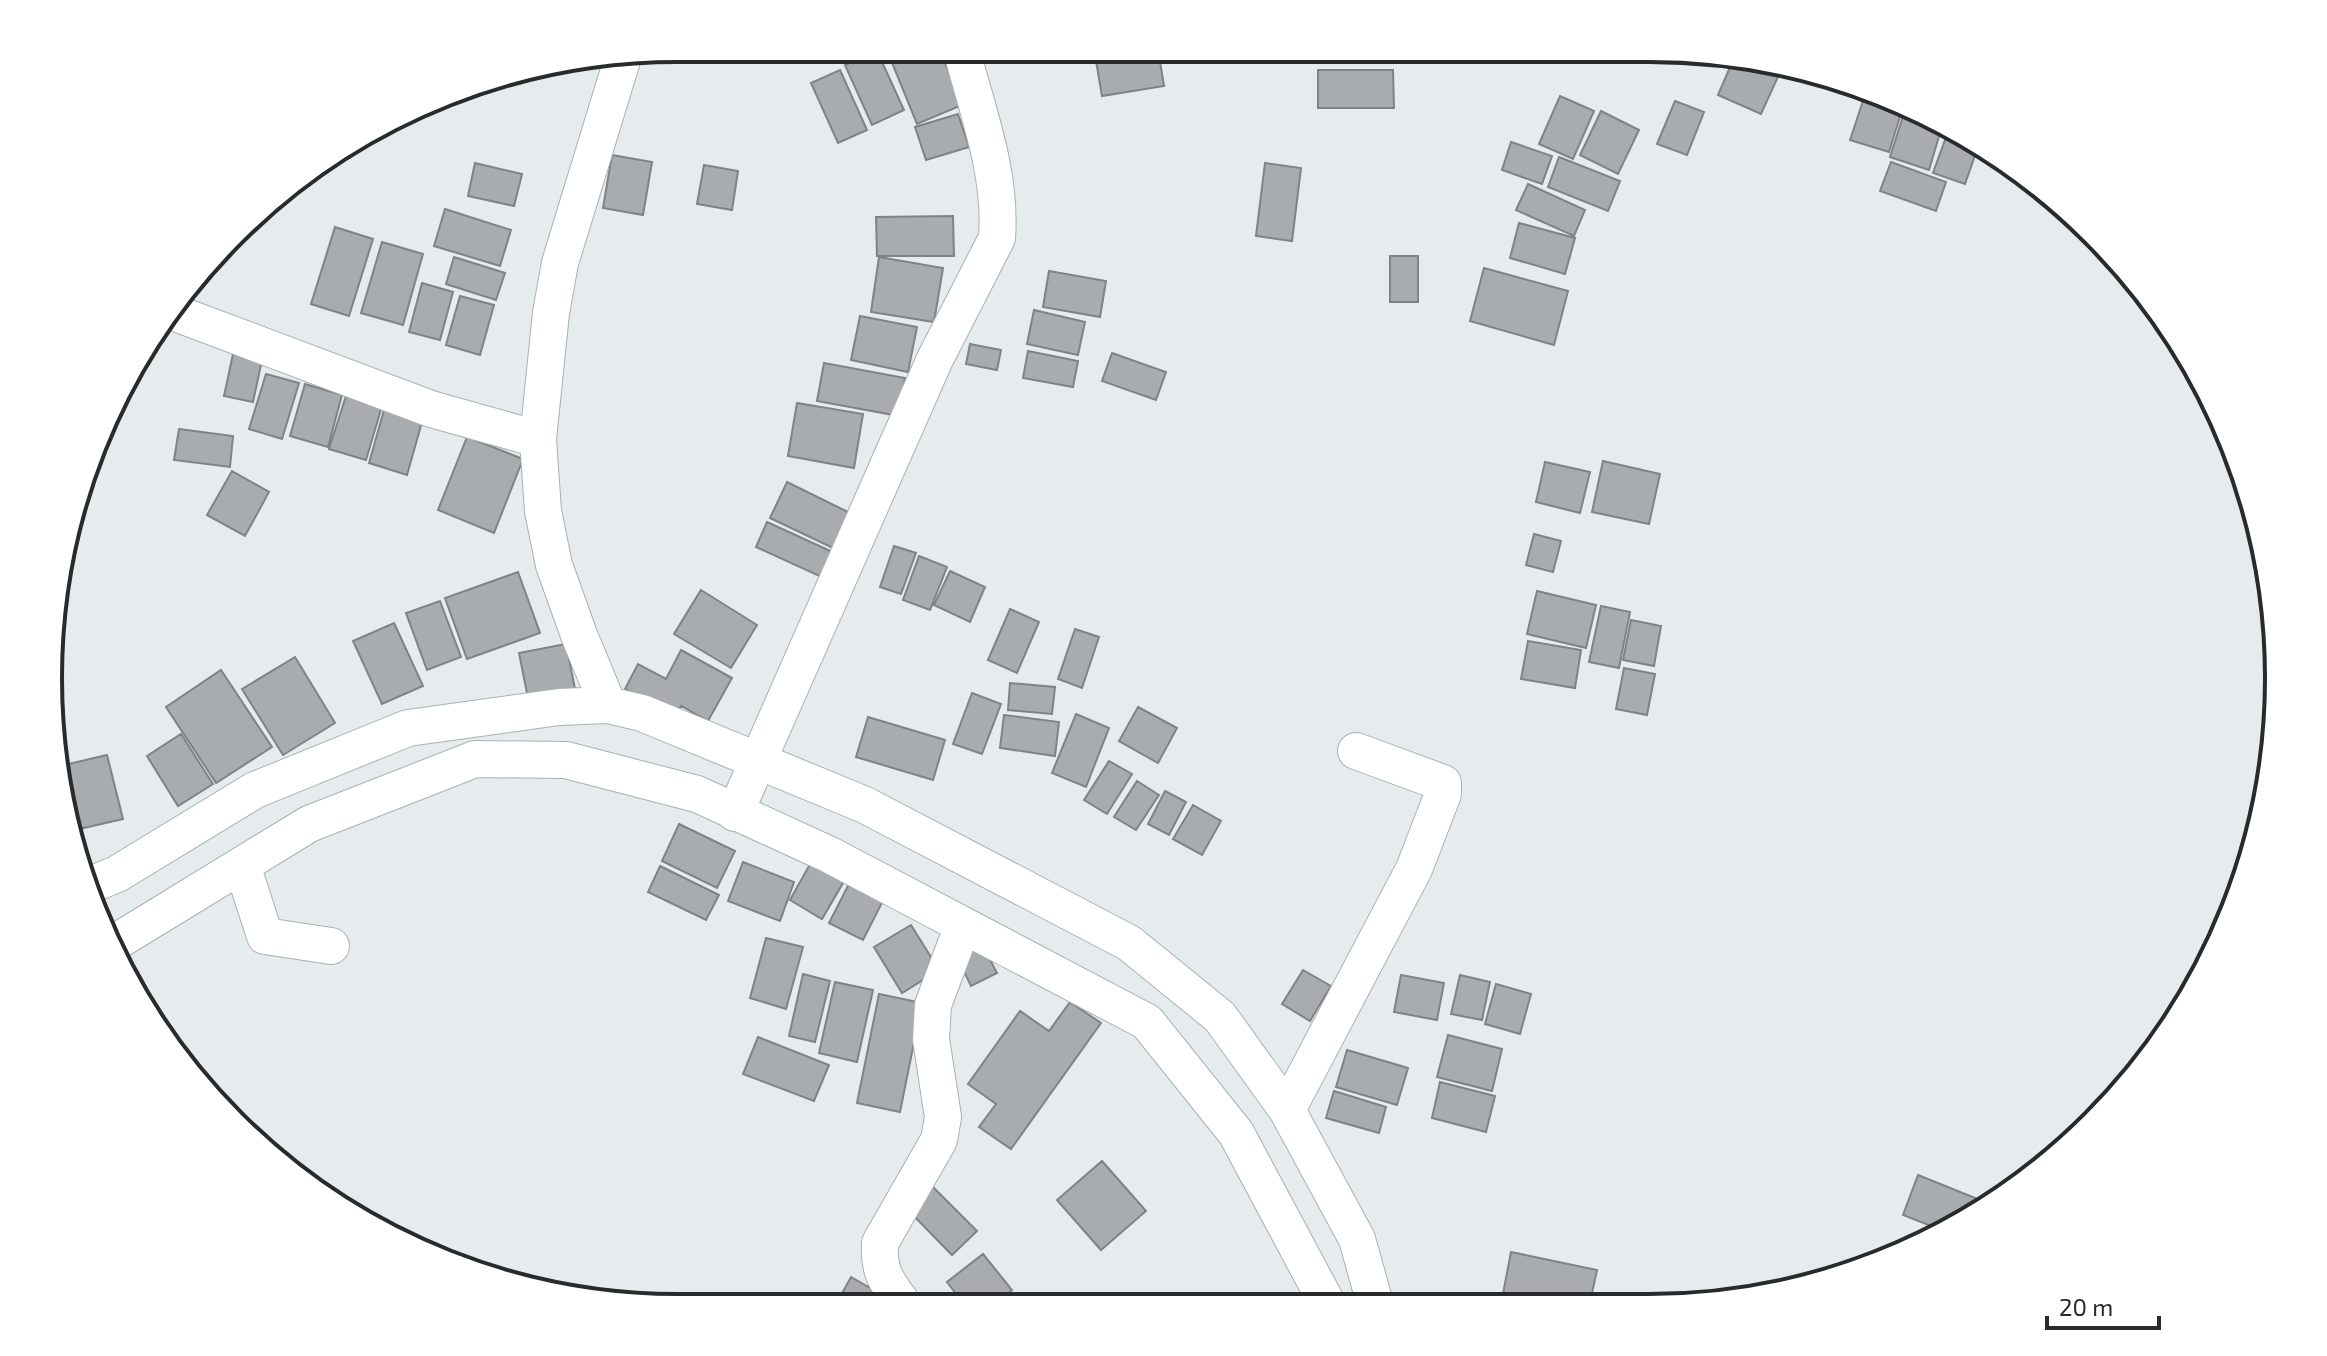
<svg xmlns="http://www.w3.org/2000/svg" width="2327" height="1356" font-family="'Exo 2',sans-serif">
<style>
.building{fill:#a8acae;stroke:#7f8385;stroke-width:2}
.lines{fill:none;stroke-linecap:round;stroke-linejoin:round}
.minor-casing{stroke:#abb0b2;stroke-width:38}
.minor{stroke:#fff;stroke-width:36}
.rim{fill:none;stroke:#282a2b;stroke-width:4}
</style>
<rect width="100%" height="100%" fill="#e6ebed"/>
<path class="building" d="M 886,48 L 939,48 L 962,105 L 917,124 Z
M 1094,49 L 1158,49 L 1164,86 L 1102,96 Z
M 877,51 L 904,110 L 872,125 L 845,65 Z
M 1734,58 L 1782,68 L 1761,114 L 1718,95 Z
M 840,70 L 867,130 L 838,143 L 811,83 Z
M 1318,70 L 1393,70 L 1394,108 L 1318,108 Z
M 1867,89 L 1903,107 L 1889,152 L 1850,140 Z
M 1560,96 L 1594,111 L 1573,159 L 1539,144 Z
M 1675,101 L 1704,112 L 1687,155 L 1657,144 Z
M 1905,110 L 1942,126 L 1929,170 L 1890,157 Z
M 1601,111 L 1639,130 L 1618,174 L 1580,155 Z
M 958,114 L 969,147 L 926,160 L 915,127 Z
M 1949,129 L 1979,144 L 1965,184 L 1933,173 Z
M 1511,142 L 1552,156 L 1542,184 L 1502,170 Z
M 612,155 L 652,162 L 643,215 L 603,208 Z
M 1559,157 L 1620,181 L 1608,211 L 1548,187 Z
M 1891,162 L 1946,182 L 1936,211 L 1880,191 Z
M 475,163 L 522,174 L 514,206 L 468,196 Z
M 1265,163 L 1301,168 L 1292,241 L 1256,236 Z
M 704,165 L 738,171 L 732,210 L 697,204 Z
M 1528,184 L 1585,210 L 1574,236 L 1516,210 Z
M 445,209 L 511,230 L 500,266 L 434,246 Z
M 953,216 L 954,256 L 877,256 L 876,217 Z
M 1519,223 L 1575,238 L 1565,274 L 1510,258 Z
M 335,227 L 373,239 L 349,316 L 311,304 Z
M 382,242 L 423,254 L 403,325 L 361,313 Z
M 1390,256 L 1418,256 L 1418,302 L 1390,302 Z
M 454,257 L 505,273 L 496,300 L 446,284 Z
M 879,257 L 943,268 L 934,322 L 871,312 Z
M 1484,268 L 1568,291 L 1554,345 L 1470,321 Z
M 1049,271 L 1106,281 L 1100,317 L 1043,307 Z
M 422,283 L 453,292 L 440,340 L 409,332 Z
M 460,296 L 494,305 L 480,355 L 446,345 Z
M 1034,310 L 1085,322 L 1078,355 L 1027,344 Z
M 860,316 L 917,327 L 908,372 L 851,360 Z
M 970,344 L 1001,350 L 997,370 L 966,364 Z
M 1028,351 L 1078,361 L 1073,387 L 1023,378 Z
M 1112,353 L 1166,372 L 1156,400 L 1102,381 Z
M 233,354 L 262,360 L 253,402 L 224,396 Z
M 824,363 L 905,378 L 899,416 L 817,401 Z
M 266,374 L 299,383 L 282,439 L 249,429 Z
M 305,384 L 342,395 L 328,447 L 290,436 Z
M 346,396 L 382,406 L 366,460 L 329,449 Z
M 797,403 L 863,414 L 854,468 L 788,456 Z
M 384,410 L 422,422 L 407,475 L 369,463 Z
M 179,429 L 233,436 L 230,467 L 174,460 Z
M 467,437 L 523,459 L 494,533 L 438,510 Z
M 1603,461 L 1660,474 L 1649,524 L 1592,512 Z
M 1545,462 L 1590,472 L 1580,513 L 1536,502 Z
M 232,471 L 269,492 L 245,536 L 207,515 Z
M 787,482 L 852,514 L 835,549 L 770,518 Z
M 767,522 L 837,554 L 826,579 L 756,547 Z
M 1534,534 L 1561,541 L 1553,572 L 1526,565 Z
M 894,546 L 916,553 L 901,594 L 880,587 Z
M 919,556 L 947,567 L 930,610 L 903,600 Z
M 950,571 L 985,587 L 970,622 L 934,605 Z
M 518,572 L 540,633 L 467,659 L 445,598 Z
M 701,590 L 757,625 L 731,668 L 674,634 Z
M 1537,591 L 1596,605 L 1586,648 L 1527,634 Z
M 440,601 L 461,657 L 427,670 L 406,613 Z
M 1601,606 L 1630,612 L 1619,668 L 1589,662 Z
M 1010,609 L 1039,622 L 1017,673 L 988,660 Z
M 1631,620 L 1661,626 L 1654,666 L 1623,660 Z
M 394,623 L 423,686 L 382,704 L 353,641 Z
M 1075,629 L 1099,637 L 1082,688 L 1058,679 Z
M 1528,641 L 1581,650 L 1575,688 L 1521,679 Z
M 566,644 L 575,689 L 528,698 L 519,653 Z
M 681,650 L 732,678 L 708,721 L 681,706 L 676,716 L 625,689 L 638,664 L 666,679 Z
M 295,657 L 335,723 L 283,755 L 242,689 Z
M 1624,668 L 1655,674 L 1647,715 L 1616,709 Z
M 221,670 L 272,747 L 216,783 L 166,707 Z
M 1010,683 L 1055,687 L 1052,714 L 1008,710 Z
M 972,693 L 1001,704 L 982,754 L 953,744 Z
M 1138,707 L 1177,728 L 1158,763 L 1119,741 Z
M 1076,714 L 1109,728 L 1086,787 L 1052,773 Z
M 1004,715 L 1059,722 L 1055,756 L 1000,748 Z
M 868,717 L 945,740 L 933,780 L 856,757 Z
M 181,734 L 213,784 L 178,806 L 147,756 Z
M 107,755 L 123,819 L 75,830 L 60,766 Z
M 1109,761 L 1132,774 L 1107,814 L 1084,800 Z
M 1137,781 L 1159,795 L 1136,830 L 1114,817 Z
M 1165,791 L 1186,802 L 1169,835 L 1148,824 Z
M 1193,805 L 1221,821 L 1202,855 L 1173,839 Z
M 679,824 L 735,851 L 717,888 L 662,861 Z
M 814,857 L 847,876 L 822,919 L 790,900 Z
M 743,862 L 794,882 L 780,921 L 728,901 Z
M 660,866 L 719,895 L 706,920 L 648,892 Z
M 854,874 L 888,891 L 863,940 L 829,923 Z
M 911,925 L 939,970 L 902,993 L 874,947 Z
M 766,938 L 803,947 L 786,1009 L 750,998 Z
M 983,946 L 997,973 L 971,986 L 958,959 Z
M 1303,970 L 1331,986 L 1310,1021 L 1282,1004 Z
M 803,974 L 830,981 L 815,1042 L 789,1036 Z
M 1401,975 L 1444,983 L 1437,1020 L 1394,1012 Z
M 1460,975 L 1490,982 L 1482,1020 L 1451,1014 Z
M 835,982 L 873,990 L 857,1062 L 819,1053 Z
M 1496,984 L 1531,994 L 1520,1034 L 1485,1024 Z
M 879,994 L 922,1003 L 900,1112 L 857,1103 Z
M 1070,1002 L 1101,1023 L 1011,1149 L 979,1127 L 996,1104 L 968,1084 L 1020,1011 L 1049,1031 Z
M 1448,1035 L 1502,1049 L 1492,1091 L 1437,1077 Z
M 758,1037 L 829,1065 L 814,1101 L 743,1074 Z
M 1347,1050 L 1408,1068 L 1397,1105 L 1336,1087 Z
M 1440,1082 L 1495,1096 L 1486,1132 L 1432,1118 Z
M 1334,1091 L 1386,1107 L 1379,1133 L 1326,1118 Z
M 1102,1161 L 1146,1211 L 1101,1250 L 1057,1200 Z
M 1918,1175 L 1990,1204 L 1964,1223 L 1946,1232 L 1903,1215 Z
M 932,1186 L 977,1231 L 952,1255 L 908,1210 Z
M 1511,1252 L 1597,1270 L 1589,1307 L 1540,1307 L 1502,1299 Z
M 983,1254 L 1012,1290 L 990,1307 L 966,1307 L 947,1282 Z
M 851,1277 L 902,1306 L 835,1306 Z"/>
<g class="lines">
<defs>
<path id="minor" d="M 170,311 L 431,409 L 538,439
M 608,705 L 579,635 L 554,565 L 543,511 L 538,439 L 551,313 L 560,263 L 623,57
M 735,813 L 935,359 L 997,238 C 1002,173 977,110 961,48
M 242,865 L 265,936 L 331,946
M 88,886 L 117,874 L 255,790 L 408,728 L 559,707 L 608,705 L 642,713 L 865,805 L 1129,943 L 1220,1017 L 1287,1110 L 1357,1239 L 1376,1307
M 111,945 L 309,824 L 475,759 L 566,760 L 697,794 L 830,855 L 1147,1022 L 1236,1133 L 1329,1307
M 1287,1110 L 1414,869 L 1443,794 L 1443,783 L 1356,751
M 905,1307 C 888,1283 878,1274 880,1243 L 939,1140 L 943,1117 L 931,1039 L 933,1005 L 963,925"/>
</defs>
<use href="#minor" class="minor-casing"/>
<use href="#minor" class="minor"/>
</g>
<path d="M0 0H2327V1356H0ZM678 62H1649A616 616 0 0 1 2265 678V678A616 616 0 0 1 1649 1294H678A616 616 0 0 1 62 678V678A616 616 0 0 1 678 62Z" fill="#fff" fill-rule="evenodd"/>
<path class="rim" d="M678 62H1649A616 616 0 0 1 2265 678V678A616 616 0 0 1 1649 1294H678A616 616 0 0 1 62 678V678A616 616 0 0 1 678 62Z"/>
<path d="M2047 1316v12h112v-12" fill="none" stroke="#282a2b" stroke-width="4"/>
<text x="2059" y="1316" font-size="24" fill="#282a2b" stroke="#ffffff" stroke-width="6" paint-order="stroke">20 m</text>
</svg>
